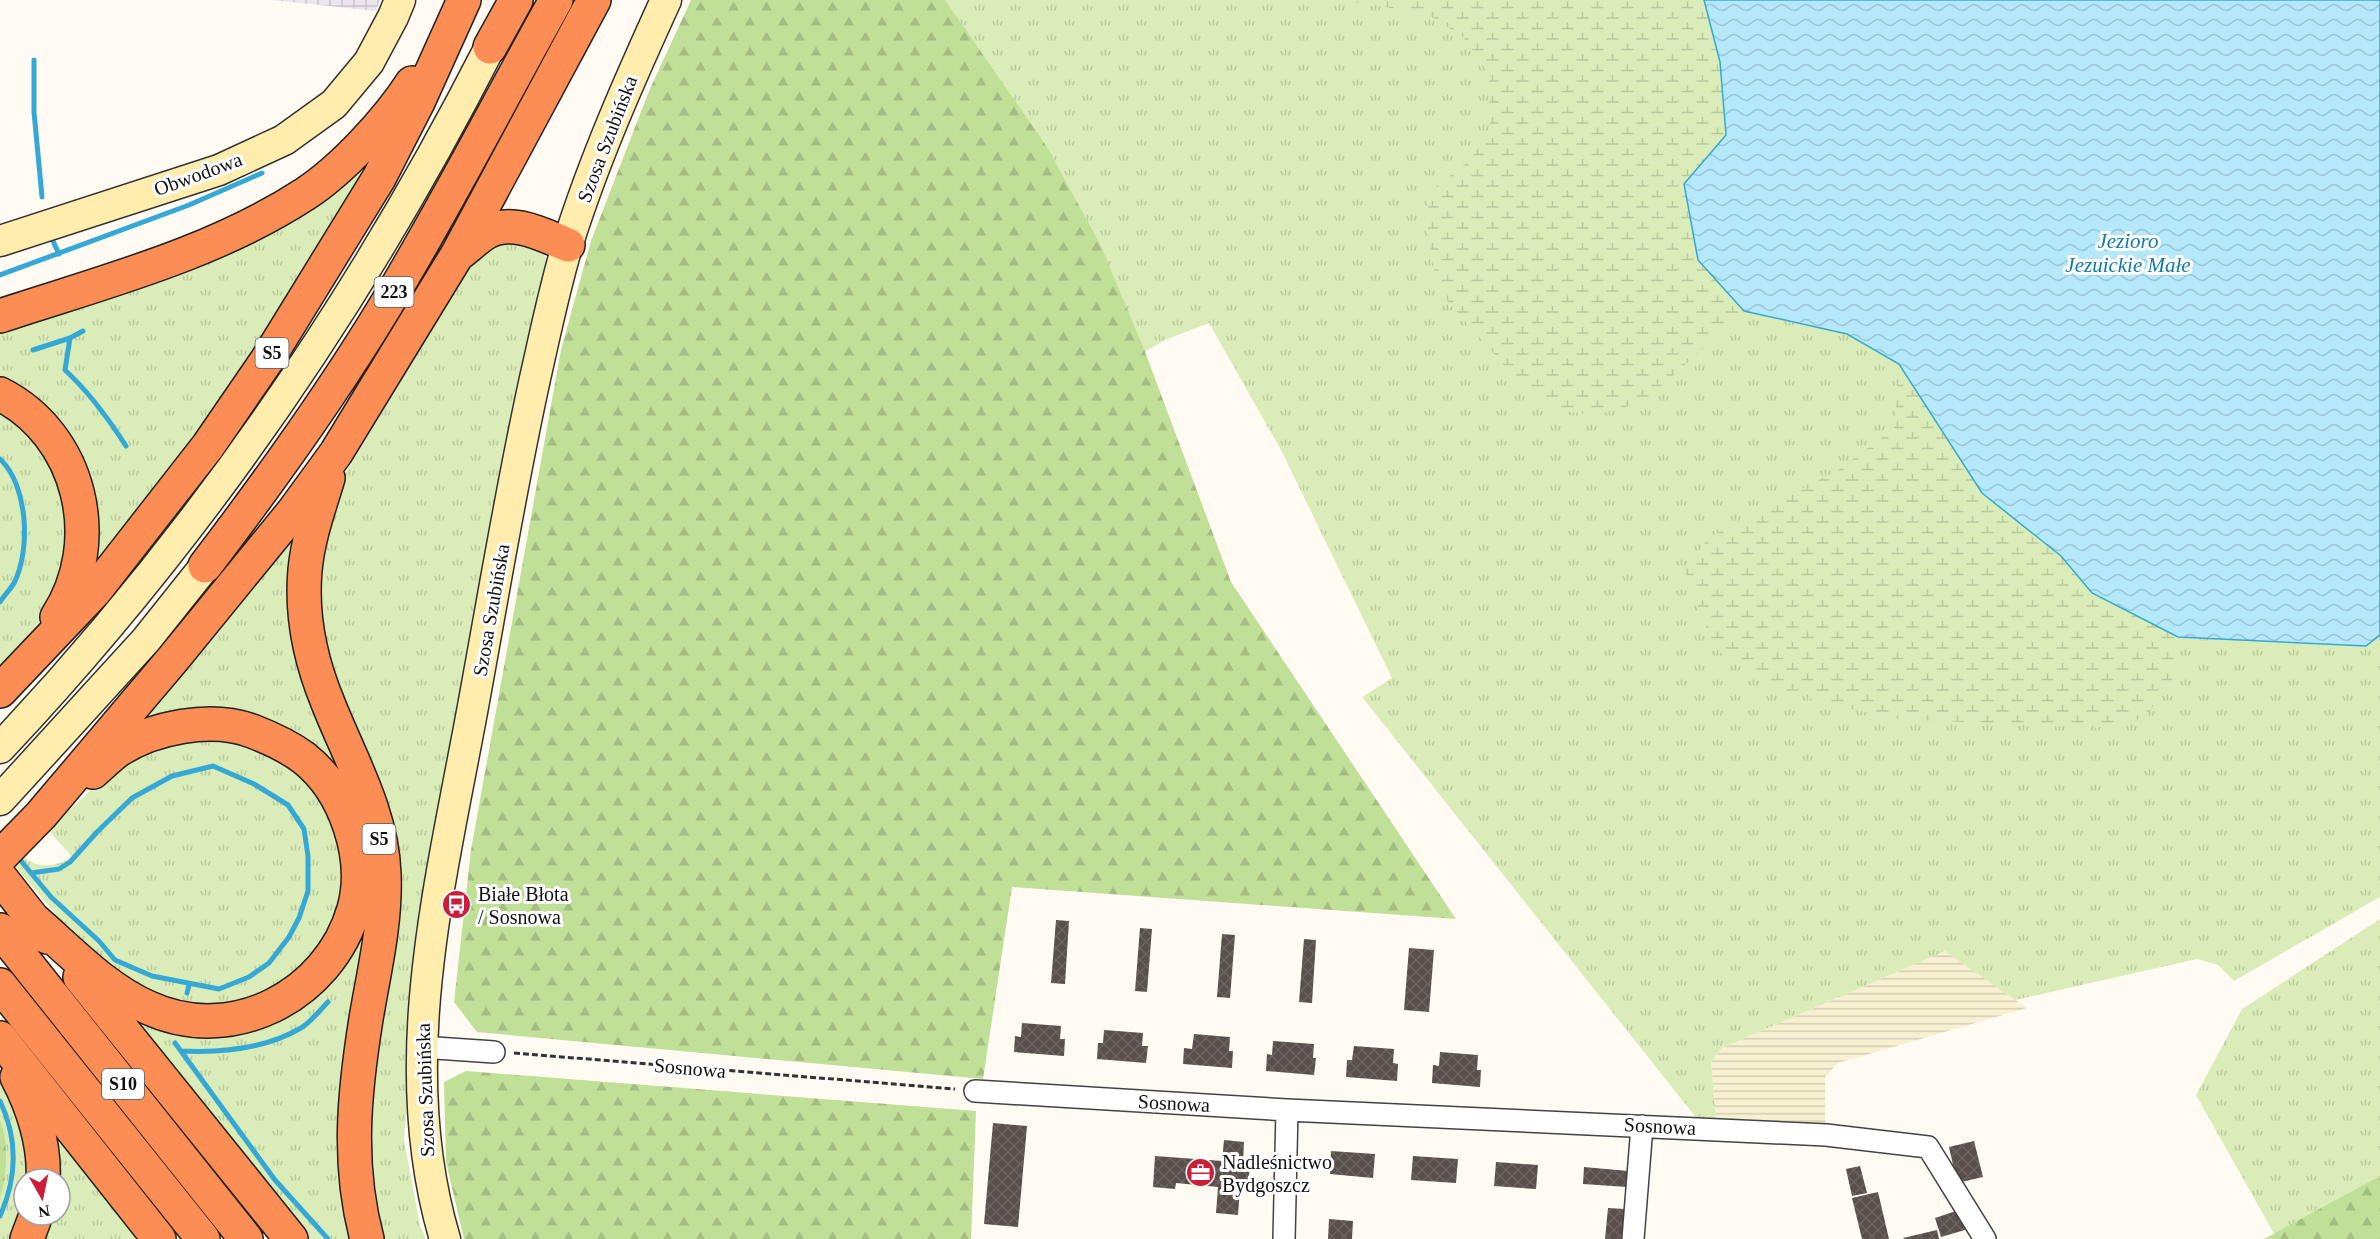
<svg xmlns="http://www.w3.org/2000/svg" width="2380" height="1239" font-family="Georgia,serif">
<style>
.industrial{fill:url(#industrial-grid)}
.farmland{fill:url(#farmland-rules)}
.grass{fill:url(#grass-tufts)}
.forest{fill:url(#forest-firs)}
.wetland{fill:url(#wetland-marsh)}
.water{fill:url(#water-waves);stroke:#36a8d6;stroke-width:1.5}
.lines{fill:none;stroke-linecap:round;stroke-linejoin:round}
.stream{stroke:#36a8d6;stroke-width:5}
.building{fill:url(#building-cross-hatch)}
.street-casing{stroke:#434343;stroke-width:24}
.secondary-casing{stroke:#323232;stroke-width:33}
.highway-casing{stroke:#212121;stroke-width:36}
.path{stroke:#323232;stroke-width:3;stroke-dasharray:6 3;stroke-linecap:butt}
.street{stroke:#fff;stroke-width:21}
.secondary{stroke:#ffedae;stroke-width:30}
.highway{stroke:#fc8d54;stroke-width:33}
.labels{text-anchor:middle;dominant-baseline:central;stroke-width:6;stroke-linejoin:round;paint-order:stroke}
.shield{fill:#fff;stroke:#585858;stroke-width:1.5}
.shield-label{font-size:18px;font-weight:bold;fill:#101010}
.street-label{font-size:20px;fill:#101010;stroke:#fff}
.poi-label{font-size:20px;fill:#101010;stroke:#fff;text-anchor:start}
.water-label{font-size:21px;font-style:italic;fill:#1079ab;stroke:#fff}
</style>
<defs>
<pattern id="industrial-grid" width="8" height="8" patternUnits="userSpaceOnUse" patternTransform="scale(1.5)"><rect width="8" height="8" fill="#ece4ef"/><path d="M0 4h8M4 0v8" fill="none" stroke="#c9c3cc"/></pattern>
<pattern id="farmland-rules" width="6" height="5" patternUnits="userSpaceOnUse" patternTransform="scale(1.5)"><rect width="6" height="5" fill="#f7f0d1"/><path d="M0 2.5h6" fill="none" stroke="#d3cdb2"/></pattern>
<pattern id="grass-tufts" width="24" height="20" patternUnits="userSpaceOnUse" patternTransform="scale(1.5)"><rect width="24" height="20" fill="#daedb9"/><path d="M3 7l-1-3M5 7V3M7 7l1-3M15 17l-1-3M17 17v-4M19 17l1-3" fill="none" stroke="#baca9e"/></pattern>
<pattern id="forest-firs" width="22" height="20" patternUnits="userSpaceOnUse" patternTransform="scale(1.5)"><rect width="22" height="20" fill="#c0df97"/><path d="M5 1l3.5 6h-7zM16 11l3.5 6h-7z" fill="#a4be81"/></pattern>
<pattern id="wetland-marsh" width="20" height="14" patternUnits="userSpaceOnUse" patternTransform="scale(1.5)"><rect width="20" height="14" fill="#daedb9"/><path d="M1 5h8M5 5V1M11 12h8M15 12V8" fill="none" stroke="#baca9e"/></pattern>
<pattern id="water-waves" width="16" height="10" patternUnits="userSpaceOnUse" patternTransform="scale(1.5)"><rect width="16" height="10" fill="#b4e8fa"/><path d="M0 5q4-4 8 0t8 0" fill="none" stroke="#9ac6d5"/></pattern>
<pattern id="building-cross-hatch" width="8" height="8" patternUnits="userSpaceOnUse" patternTransform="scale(1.5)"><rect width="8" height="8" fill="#594f4b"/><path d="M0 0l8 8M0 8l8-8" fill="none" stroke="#6c6461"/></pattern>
</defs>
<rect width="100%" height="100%" fill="#fffbf3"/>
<path class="industrial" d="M 272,0 L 380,0 L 376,11 Z"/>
<path class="farmland" d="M 1945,951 L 2027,1008 L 1838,1063 L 1825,1077 L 1825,1128 L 1716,1120 L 1711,1062 L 1722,1048 Z"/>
<path class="grass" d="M 913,0 L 1721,0 L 2366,646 L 2380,635 L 2380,897 L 2234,981 L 2218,965 L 2197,959 L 2015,1000 L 1945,951 L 1722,1048 L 1711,1062 L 1716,1120 L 1698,1120 L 1362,697 L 1392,678 L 1281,450 L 1209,323 L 1165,340 L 1090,384 Z
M 393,126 L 355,202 L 182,463 L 87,576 L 94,515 L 0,381 L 0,326 L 221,254 Z
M 513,238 L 543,252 L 548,263 L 410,1056 L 404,1140 L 420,1226 L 426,1239 L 375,1239 L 365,1142 L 386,989 L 323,654 L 313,576 L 339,484 L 472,263 L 483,248 Z
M 0,406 L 16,415 L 67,489 L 63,579 L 32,635 L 0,671 Z
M 301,515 L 293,560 L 370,834 L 355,1239 L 301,1239 L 114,1002 L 142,1018 L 299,1003 L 368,863 L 284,731 L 127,734 Z
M 169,738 L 251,739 L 318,786 L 347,862 L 340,916 L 312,964 L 243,1007 L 161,1003 L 91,956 L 14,865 L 23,857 C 39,869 55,867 72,857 L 48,830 L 120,763 Z
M 2380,919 L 2380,1193 L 2277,1239 L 2196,1095 L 2242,1009 Z
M 0,1074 C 22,1107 26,1141 31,1179 L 24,1179 L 24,1215 L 15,1239 L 0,1239 Z
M 41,1110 L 144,1239 L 40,1239 L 49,1215 L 60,1215 L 60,1179 L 54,1179 Z"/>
<path class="forest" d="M 691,0 L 945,0 L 1047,147 L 1100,244 L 1144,349 L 1231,582 L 1456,919 L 1012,887 L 983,1079 L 477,1032 L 454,1002 L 471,850 L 561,350 L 591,241 L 649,91 Z
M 466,1071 L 976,1111 L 971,1239 L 464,1239 L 446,1162 L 444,1082 Z
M 0,1120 C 9,1140 7,1178 0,1198 Z
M 2380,1176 L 2380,1239 L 2264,1239 Z"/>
<path class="wetland" d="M 1343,0 L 1704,0 L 1720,62 L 1726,135 L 1684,184 L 1698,260 L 1744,311 L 1644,402 L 1595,415 L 1561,411 L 1507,369 L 1438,290 L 1428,237 L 1428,193 L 1469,161 L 1490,130 L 1489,74 L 1463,37 L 1427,14 Z
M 1899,364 L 1982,493 L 2061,556 L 2092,593 L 2178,637 L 2173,678 L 2144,719 L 2094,728 L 1899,719 L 1827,704 L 1764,683 L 1713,647 L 1684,569 L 1710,537 L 1838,470 L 1894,429 Z"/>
<path class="water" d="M 1704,0 L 2380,0 L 2380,635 L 2366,646 L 2178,637 L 2092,593 L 2061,556 L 1982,493 L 1899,364 L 1847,334 L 1744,311 L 1698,260 L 1684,184 L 1726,135 L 1720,62 Z"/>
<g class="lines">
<path class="stream" d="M 34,60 L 34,112 L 42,197
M 52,239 L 59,254
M 0,275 L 189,205 L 262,173
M 70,338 L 65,370 C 90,393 108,418 126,446
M 33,350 L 70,338 L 83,331
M 0,459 C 28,485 31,550 14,583 C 11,589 4,595 0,602
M 17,856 L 31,873 L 51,897 L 99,941 L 115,960 L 152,976 L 219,989 L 249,977 L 269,963 L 289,937 L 299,918 L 308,891 L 308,856 L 304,829 L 288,805 L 254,784 L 213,766 L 172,776 L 132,798 L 97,832 L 70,862 L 59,869 L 31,873
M 187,993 L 189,985
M 175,1043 L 275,1180 L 328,1239
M 181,1051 C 221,1053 265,1049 301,1028 C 311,1022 320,1010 328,1002
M 0,1101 C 18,1139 17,1178 0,1216"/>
</g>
<path class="building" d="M 1056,920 L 1069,921 L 1065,984 L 1051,983 Z
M 1140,928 L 1152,929 L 1147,992 L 1135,991 Z
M 1222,934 L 1235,935 L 1230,998 L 1217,997 Z
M 1304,939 L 1316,940 L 1312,1003 L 1299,1002 Z
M 1409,948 L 1434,950 L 1429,1012 L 1404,1010 Z
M 1022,1023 L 1061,1026 L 1060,1039 L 1065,1039 L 1064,1056 L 1014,1052 L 1015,1036 L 1021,1037 Z
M 1104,1030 L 1143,1033 L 1142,1046 L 1148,1046 L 1146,1063 L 1097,1059 L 1098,1043 L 1103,1043 Z
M 1194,1034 L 1230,1037 L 1229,1051 L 1233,1051 L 1232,1068 L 1183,1064 L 1184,1048 L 1192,1049 Z
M 1273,1041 L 1314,1044 L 1313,1058 L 1316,1058 L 1314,1075 L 1266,1071 L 1267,1054 L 1272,1055 Z
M 1354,1046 L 1394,1049 L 1393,1063 L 1398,1064 L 1397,1081 L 1346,1077 L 1347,1060 L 1352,1060 Z
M 1440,1052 L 1478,1055 L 1477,1070 L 1481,1070 L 1480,1087 L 1432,1083 L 1433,1065 L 1439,1066 Z
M 993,1123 L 1027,1126 L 1018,1227 L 984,1224 Z
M 1224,1140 L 1244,1142 L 1243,1162 L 1250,1163 L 1248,1190 L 1240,1189 L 1238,1215 L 1216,1213 L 1218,1187 L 1176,1183 L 1175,1189 L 1153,1187 L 1155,1156 L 1222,1161 Z
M 1974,1141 L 1983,1177 L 1957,1183 L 1949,1147 Z
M 1331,1151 L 1375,1154 L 1373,1178 L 1330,1174 Z
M 1413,1156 L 1458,1159 L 1456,1183 L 1411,1180 Z
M 1496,1162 L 1538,1165 L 1536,1189 L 1494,1186 Z
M 1860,1166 L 1867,1193 L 1852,1196 L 1846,1169 Z
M 1584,1167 L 1628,1171 L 1627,1187 L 1583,1184 Z
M 1878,1192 L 1889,1239 L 1862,1239 L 1852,1198 Z
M 1608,1208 L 1625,1209 L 1623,1239 L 1605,1239 Z
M 1959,1210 L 1965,1230 L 1941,1237 L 1935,1218 Z
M 1329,1219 L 1353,1221 L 1352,1239 L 1328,1239 Z
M 1937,1230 L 1939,1239 L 1904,1239 L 1903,1238 Z"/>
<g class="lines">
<defs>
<path id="street" d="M 421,1047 L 494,1052
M 975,1091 L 1287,1110 L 1826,1135 L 1928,1147 L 1985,1239
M 1284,1239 L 1287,1110
M 1633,1239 L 1642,1126"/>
<path id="secondary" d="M 0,241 L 219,170 L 284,140 L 334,104 L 369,62 L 393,17 L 400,0
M 0,748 C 196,540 360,302 490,47
M 0,800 L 146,640 L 205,566
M 445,1239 C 392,1062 442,878 474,701 C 494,592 512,482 536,374 C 546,330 555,286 568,243 C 594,160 630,79 666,0"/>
<path id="highway" d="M 490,47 L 516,0
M 461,252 C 469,246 478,237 487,232 C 513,218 543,235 568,245
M 0,316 C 103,282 213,254 305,194 C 342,170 388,120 412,83
M 0,394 C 81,435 106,542 57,617
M 328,478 C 319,508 308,538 305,570 C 301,615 311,662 328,703 C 350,759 382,812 384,874 C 386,923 374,971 366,1019 C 354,1094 347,1164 367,1239
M 205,566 C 269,482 331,396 386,305 C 446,206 499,102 556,0
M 0,691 L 94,592 L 208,446 L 267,360 L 379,178 L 418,102 L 464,0
M 0,857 L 41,815 L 173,659 L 293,512 L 336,453 L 457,255 L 594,0
M 0,877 L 47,937
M 34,920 C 70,951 105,989 149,1008 C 232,1046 329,996 354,909 C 368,858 346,791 304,758 C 288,746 270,738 252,731 C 211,716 153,727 117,751 C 109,757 101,765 93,772
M 0,930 L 246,1239
M 80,977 L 291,1239
M 0,985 L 203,1239
M 0,1038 L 159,1239
M 17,1077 C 33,1107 45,1145 43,1179
M 27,1239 L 36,1215"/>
</defs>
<use href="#street" class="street-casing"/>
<use href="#secondary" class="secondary-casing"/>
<use href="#highway" class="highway-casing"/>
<path class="path" d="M 514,1053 L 955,1089"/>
<use href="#street" class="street"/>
<use href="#secondary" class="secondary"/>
<use href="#highway" class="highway"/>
</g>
<defs>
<symbol id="bus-disc" viewBox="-11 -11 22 22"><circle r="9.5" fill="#ca1e3a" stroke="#fff"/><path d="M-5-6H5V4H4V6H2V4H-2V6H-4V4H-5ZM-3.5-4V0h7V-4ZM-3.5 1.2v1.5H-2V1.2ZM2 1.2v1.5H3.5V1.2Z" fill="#fff"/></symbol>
<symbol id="office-disc" viewBox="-11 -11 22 22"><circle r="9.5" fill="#ca1e3a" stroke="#fff"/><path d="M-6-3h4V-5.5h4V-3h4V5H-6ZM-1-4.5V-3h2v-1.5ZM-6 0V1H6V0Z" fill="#fff"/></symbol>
</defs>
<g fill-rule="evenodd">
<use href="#bus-disc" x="440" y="888" width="33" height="33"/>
<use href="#office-disc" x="1184" y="1156" width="33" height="33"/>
</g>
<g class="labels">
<g class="shield">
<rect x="374.5" y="277" width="39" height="30" rx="4.5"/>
<rect x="255.5" y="338" width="33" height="30" rx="4.5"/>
<rect x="362.5" y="824" width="33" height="30" rx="4.5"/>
<rect x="102" y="1069" width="42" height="30" rx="4.5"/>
</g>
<g class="shield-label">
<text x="394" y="292">223</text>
<text x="272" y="353">S5</text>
<text x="379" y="839">S5</text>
<text x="123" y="1084">S10</text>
</g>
<g class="street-label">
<text transform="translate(607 139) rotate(-69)">Szosa Szubińska</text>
<text transform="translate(198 174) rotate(-20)">Obwodowa</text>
<text transform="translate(491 610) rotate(-80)">Szosa Szubińska</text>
<text transform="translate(690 1068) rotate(5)">Sosnowa</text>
<text transform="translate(425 1090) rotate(-92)">Szosa Szubińska</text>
<text transform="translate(1174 1103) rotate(3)">Sosnowa</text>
<text transform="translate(1660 1126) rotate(3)">Sosnowa</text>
</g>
<g class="poi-label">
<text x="478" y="894">Białe Błota<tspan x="478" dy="23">/ Sosnowa</tspan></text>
<text x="1222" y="1162">Nadleśnictwo<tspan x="1222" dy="23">Bydgoszcz</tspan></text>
</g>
<g class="water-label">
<text x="2128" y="241">Jezioro<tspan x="2128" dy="24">Jezuickie Małe</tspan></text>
</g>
</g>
<g transform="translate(42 1197) rotate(171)"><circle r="28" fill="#ffffff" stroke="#9f9f9f" stroke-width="1.5"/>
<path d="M0-4.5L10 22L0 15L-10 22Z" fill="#ca1e3a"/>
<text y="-9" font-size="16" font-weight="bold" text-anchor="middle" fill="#101010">N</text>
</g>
</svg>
